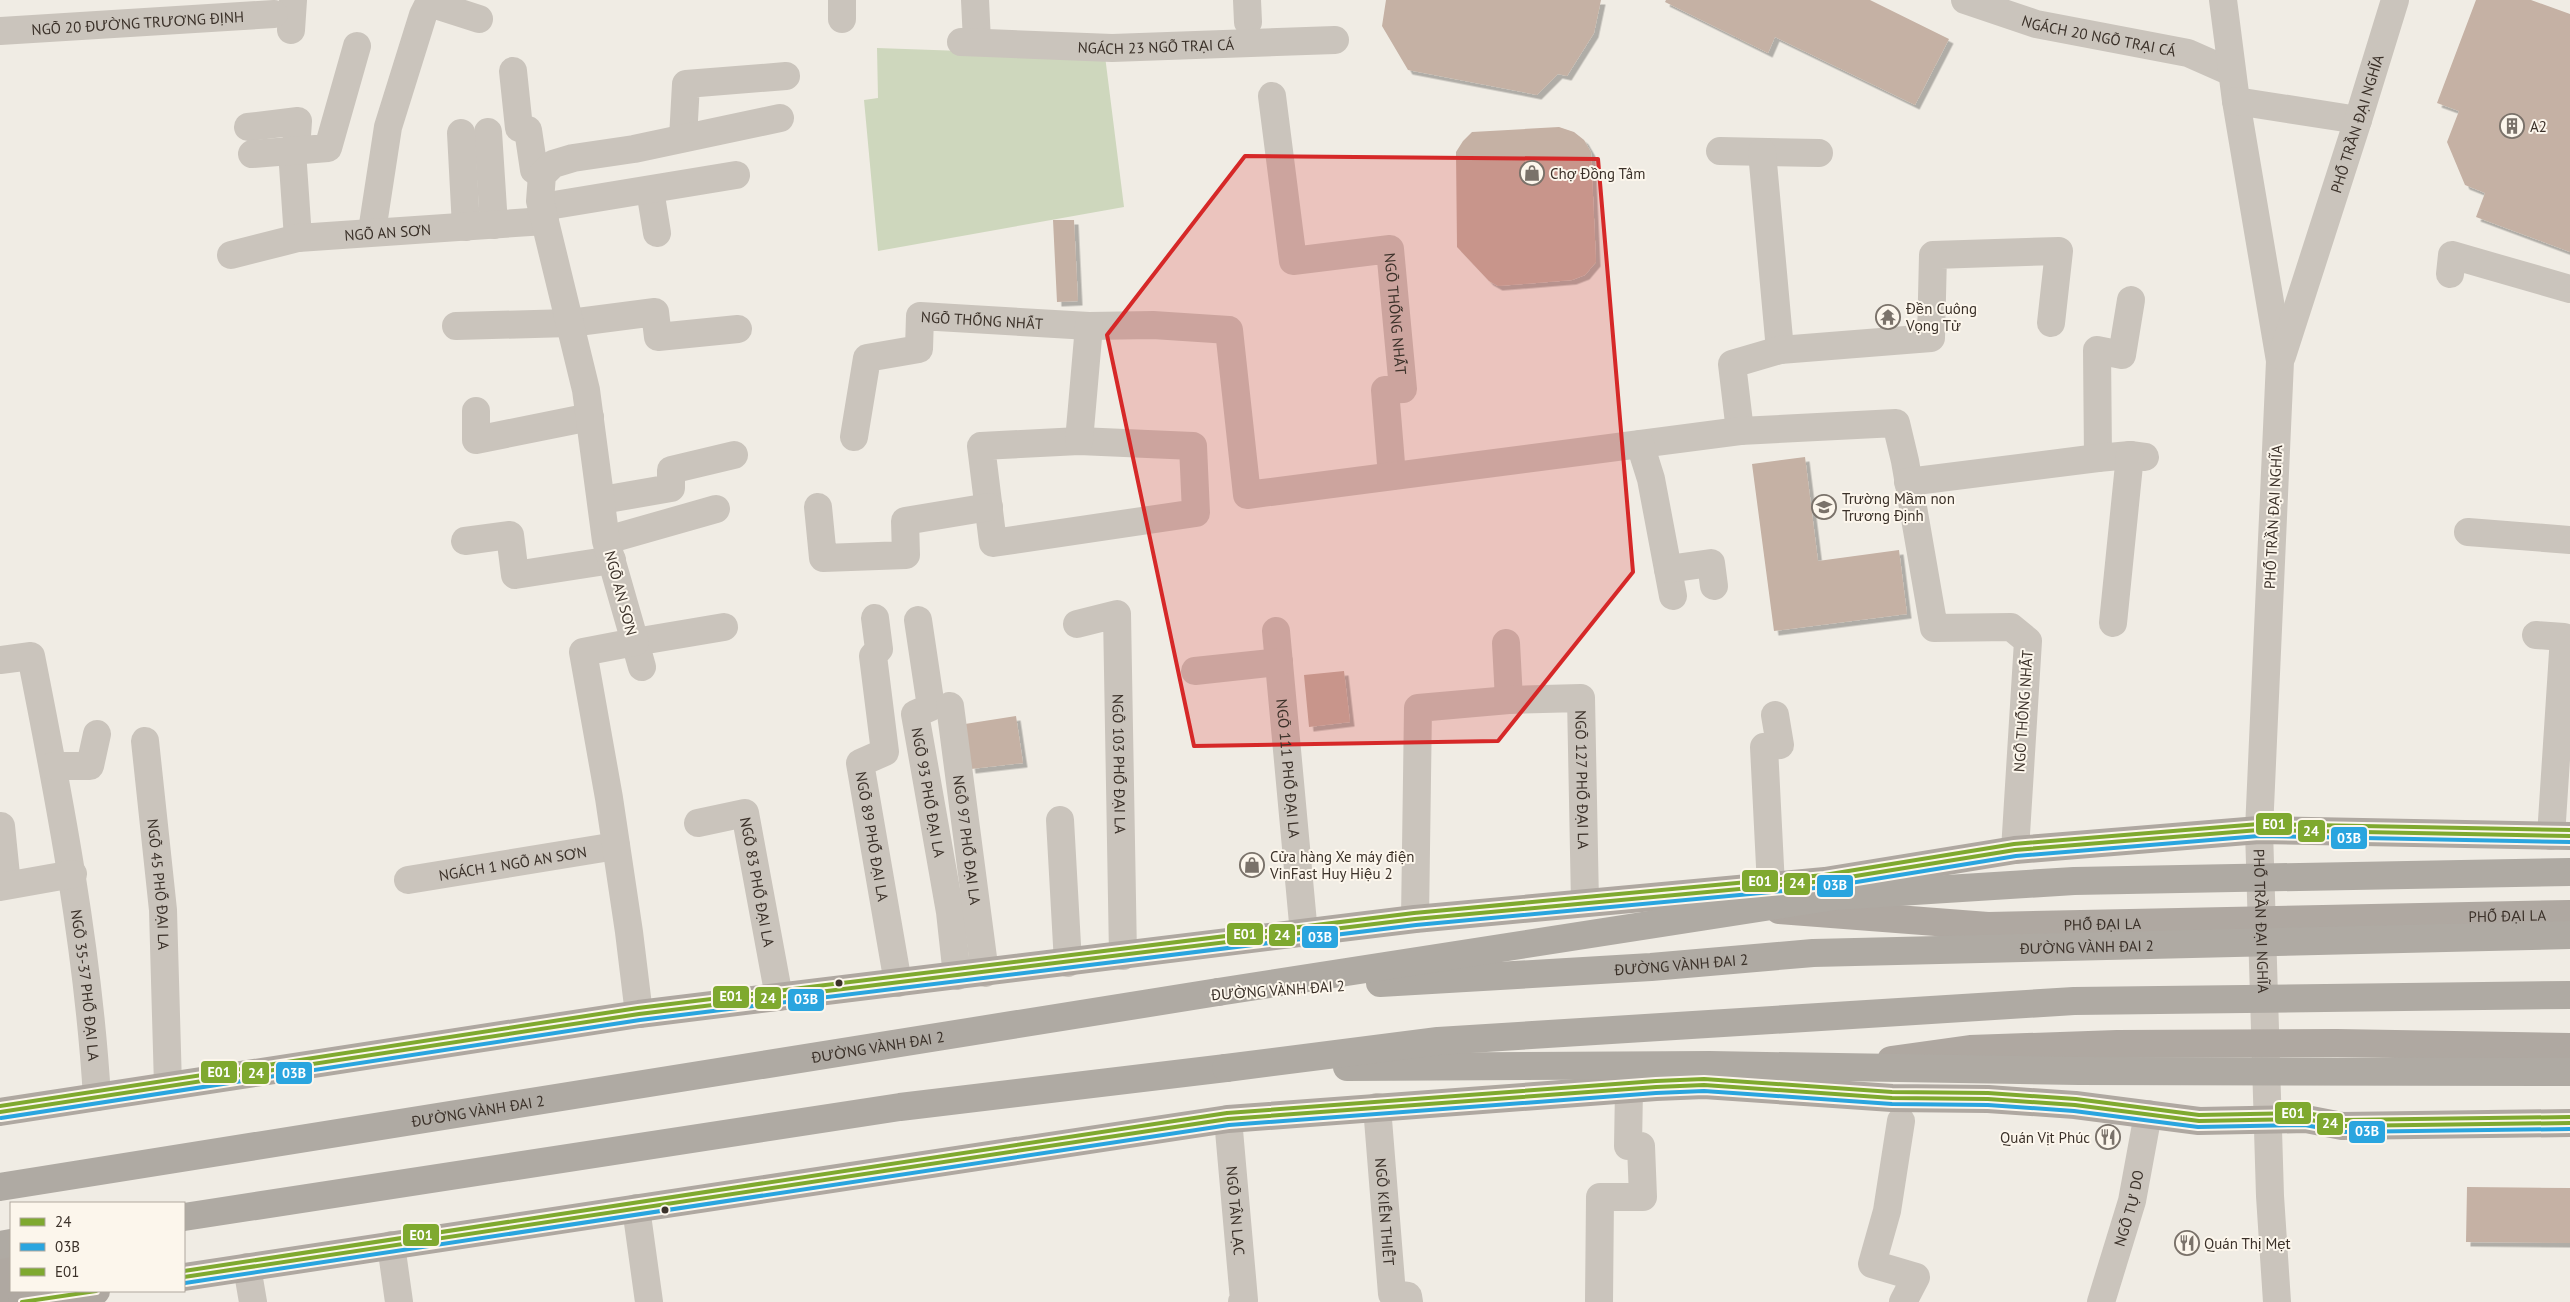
<svg xmlns="http://www.w3.org/2000/svg" width="2570" height="1302" font-family="'PT Sans',sans-serif">
<style>
.green{fill:#ced7bd}
.building{fill:#c5b1a4;filter:url(#shadow)}
.lines{fill:none;stroke-linecap:round;stroke-linejoin:round}
.minor{stroke:#cac4bc;stroke-width:28}
.major{stroke:#afa8a1;stroke-width:28}
.highway{stroke:#afaaa3;stroke-width:28}
.highway-bridge{stroke:#afaaa3;stroke-width:28}
.bus-1-casing{stroke:#fcf6ec;stroke-width:8}
.bus-2-casing{stroke:#fcf6ec;stroke-width:8}
.bus-3-casing{stroke:#fcf6ec;stroke-width:8}
.bus-1{stroke:#7fa92f;stroke-width:4}
.bus-2{stroke:#2aa5df;stroke-width:4}
.bus-3{stroke:#7fa92f;stroke-width:4}
.marked{fill:#d62828;fill-opacity:0.2;stroke:#d62828;stroke-width:4;stroke-linejoin:round}
.bus-dot{fill:#3b3129;stroke:#fcf6ec;stroke-width:2}
.labels{text-anchor:middle;dominant-baseline:central;stroke-width:4;stroke-linejoin:round;paint-order:stroke}
.street-label{font-size:15px;fill:#3b3129;stroke:#fcf6ec}
.poi-label{font-size:15px;fill:#3b3129;stroke:#fcf6ec;text-anchor:start}
.line-badge{stroke:#fcf6ec;stroke-width:2}
.badge-label{font-size:14px;text-anchor:middle;font-weight:bold;fill:#fff}
</style>
<defs>
<filter id="shadow"><feDropShadow dx="4.5" dy="4.5" stdDeviation="0" flood-color="#0004"/></filter>
</defs>
<rect width="100%" height="100%" fill="#f0ece4"/>
<path class="green" d="M 877,48 L 1105,56 L 1124,207 L 878,251 L 864,100 L 878,98 Z"/>
<path class="building" d="M 1386,0 L 1601,0 L 1594,33 L 1567,76 L 1558,74 L 1537,95 L 1408,70 L 1382,26 Z
M 1666,0 L 1870,0 L 1949,39 L 1915,105 L 1775,37 L 1768,53 L 1665,2 Z
M 2476,0 L 2531,0 L 2570,14 L 2570,252 L 2476,217 L 2485,193 L 2465,185 L 2447,142 L 2459,111 L 2437,103 Z
M 1559,127 L 1574,132 L 1584,140 L 1591,152 L 1596,262 L 1585,275 L 1572,280 L 1498,286 L 1489,281 L 1457,247 L 1456,152 L 1463,141 L 1472,132 Z
M 1053,220 L 1074,220 L 1078,301 L 1057,302 Z
M 1805,457 L 1818,561 L 1899,550 L 1907,614 L 1774,631 L 1752,464 Z
M 1344,671 L 1350,722 L 1309,727 L 1304,675 Z
M 1016,716 L 1023,763 L 971,769 L 965,724 Z
M 2467,1187 L 2570,1188 L 2570,1243 L 2466,1242 Z"/>
<g class="lines">
<g class="minor">
<path d="M 842,0 L 842,19"/>
<path d="M 975,0 L 977,41"/>
<path d="M 1247,0 L 1248,22"/>
<path id="s1" d="M 1965,0 L 2036,24 L 2188,53 L 2231,72"/>
<path id="s2" d="M 2223,0 L 2236,101 L 2280,361 L 2259,830 L 2270,1196 L 2277,1302"/>
<path d="M 291,30 L 293,0"/>
<path id="s3" d="M 0,31 L 274,14"/>
<path id="s4" d="M 961,42 L 1112,48 L 1335,40"/>
<path d="M 513,71 L 519,128 L 528,130 L 534,170 L 542,175"/>
<path id="s5" d="M 1272,96 L 1293,261 L 1390,249 L 1403,389 L 1385,390 L 1392,476"/>
<path d="M 2236,101 L 2358,120"/>
<path d="M 248,127 L 298,121 L 296,150"/>
<path d="M 488,132 L 494,225"/>
<path d="M 461,133 L 466,227"/>
<path d="M 683,138 L 686,84 L 786,76"/>
<path d="M 292,151 L 298,238"/>
<path d="M 1720,151 L 1819,153"/>
<path d="M 1762,152 L 1780,350"/>
<path d="M 252,154 L 328,148 L 357,46"/>
<path d="M 650,190 L 657,233"/>
<path d="M 542,207 L 736,175"/>
<path d="M 372,231 L 388,127 L 423,15 L 429,3 L 479,19"/>
<path id="s6" d="M 231,255 L 298,238 L 545,221"/>
<path d="M 2450,274 L 2452,255 L 2570,289"/>
<path d="M 456,326 L 570,323 L 655,312 L 658,337 L 738,329"/>
<path id="s7" d="M 2282,356 L 2358,120 L 2395,0"/>
<path d="M 476,411 L 476,440 L 590,417"/>
<path d="M 1740,431 L 1732,364 L 1780,350 L 1931,338 L 1933,255 L 2059,251 L 2051,323"/>
<path id="s8" d="M 854,437 L 867,358 L 919,349 L 920,316 L 1089,326 L 1153,325 L 1229,330 L 1247,495 L 1740,431 L 1896,423 L 1905,461 L 1934,628 L 2011,627 L 2028,641 L 2015,850"/>
<path d="M 1079,441 L 1193,446 L 1196,513 L 993,543 L 981,446 Z"/>
<path d="M 1079,441 L 1089,326"/>
<path d="M 1640,444 L 1651,479 L 1673,596"/>
<path d="M 2098,458 L 2097,350 L 2122,355 L 2131,300"/>
<path d="M 1908,482 L 2098,458 L 2130,455 L 2145,457"/>
<path d="M 602,500 L 671,488 L 671,470 L 734,455"/>
<path d="M 818,507 L 823,558 L 906,555 L 905,521 L 989,507"/>
<path d="M 2468,532 L 2570,540"/>
<path d="M 607,540 L 716,509"/>
<path d="M 465,541 L 510,535 L 515,575 L 612,560"/>
<path d="M 1668,569 L 1711,563 L 1714,586"/>
<path id="s9" d="M 875,618 L 879,649 L 873,656 L 885,752 L 860,763 L 898,983"/>
<path id="s10" d="M 918,620 L 931,707 L 915,714 L 950,912 L 957,976"/>
<path d="M 2113,623 L 2130,455"/>
<path id="s11" d="M 1077,624 L 1117,614 L 1123,956"/>
<path id="s12" d="M 1276,631 L 1304,934"/>
<path d="M 2536,635 L 2564,637 L 2551,836"/>
<path d="M 1506,643 L 1509,700"/>
<path id="s13" d="M 0,660 L 31,656 C 60,802 88,948 97,1097"/>
<path d="M 642,667 L 635,642 L 724,627"/>
<path d="M 1195,671 L 1279,662"/>
<path id="s14" d="M 950,706 L 985,973"/>
<path id="s15" d="M 145,741 L 163,910 L 168,1086"/>
<path d="M 53,766 L 90,766 L 97,734"/>
<path d="M 1060,820 L 1068,963"/>
<path id="s16" d="M 698,823 L 745,813 L 779,997"/>
<path d="M 1,826 L 7,885"/>
<path id="s17" d="M 408,880 L 616,846"/>
<path d="M 1771,886 L 1764,747 L 1780,745 L 1775,715"/>
<path d="M 0,887 L 73,874"/>
<path id="s18" d="M 1415,919 L 1418,708 L 1509,700 L 1581,698 L 1585,903"/>
<path d="M 639,1014 L 629,932 L 609,798 L 583,652 L 635,642 L 606,541 L 586,390 L 540,201 L 542,175 L 553,164 L 573,158 L 634,149 L 780,118"/>
<path id="s19" d="M 1377,1107 L 1392,1294 L 1408,1296 L 1409,1302"/>
<path id="s20" d="M 1228,1119 L 1244,1300 L 1242,1302"/>
<path d="M 1901,1121 L 1887,1211 L 1872,1264 L 1916,1277 L 1903,1302"/>
<path d="M 636,1208 L 649,1302"/>
<path d="M 391,1245 L 399,1302"/>
<path d="M 247,1267 L 253,1302"/>
<path d="M 1599,1302 L 1600,1197 L 1643,1197 L 1641,1146 L 1628,1146 L 1629,1089"/>
<path id="s21" d="M 2101,1302 L 2132,1201 L 2148,1114"/>
</g>
<g class="major">
<path id="s22" d="M 1779,910 L 1988,926 L 2570,914"/>
<path d="M 1891,1060 L 1970,1049 L 2117,1044 L 2337,1043 L 2570,1047"/>
<path d="M 0,1112 L 639,1014 L 1415,919 L 1825,881 L 2015,850 L 2259,830 L 2570,836"/>
<path d="M 0,1250 L 10,1302"/>
<path d="M 184,1277 L 1228,1119 L 1656,1087 L 1704,1085 L 1892,1098 L 1988,1099 L 2075,1105 L 2199,1121 L 2306,1119 L 2342,1126 L 2570,1123"/>
<path d="M 22,1302 L 96,1291"/>
</g>
<g class="highway">
<path id="s23" d="M 0,1187 L 1218,992"/>
<path d="M 184,1217 L 900,1107 L 1226,1068"/>
<path d="M 0,1245 L 11,1243"/>
</g>
<g class="highway-bridge">
<path id="s24" d="M 1380,983 L 1651,967 L 1813,953 L 2570,935"/>
<path d="M 1218,992 L 1835,896 L 2074,881 L 2570,872"/>
<path d="M 1347,1067 L 1710,1065 L 2079,1071 L 2570,1072"/>
<path d="M 1226,1068 L 1438,1041 L 2074,1001 L 2570,995"/>
</g>
<defs>
<path id="bus-1" d="M 0,1112 L 639,1014 L 1415,919 L 1825,881 L 2015,850 L 2259,830 L 2570,836
M 184,1277 L 1228,1119 L 1656,1087 L 1704,1085 L 1892,1098 L 1988,1099 L 2075,1105 L 2199,1121 L 2306,1119 L 2342,1126 L 2570,1123
M 22,1302 L 96,1291"/>
<path id="bus-2" d="M 1,1118 L 640,1020 L 1416,925 L 1826,887 L 2016,856 L 2259,836 L 2570,842
M 185,1283 L 1229,1125 L 1656,1093 L 1704,1091 L 1892,1104 L 1988,1105 L 2074,1111 L 2198,1127 L 2305,1125 L 2342,1132 L 2570,1129"/>
<path id="bus-3" d="M 0,1106 L 638,1008 L 1414,913 L 1824,875 L 2014,844 L 2259,824 L 2570,830
M 184,1271 L 1227,1113 L 1656,1081 L 1704,1079 L 1892,1092 L 1988,1093 L 2076,1099 L 2199,1115 L 2307,1113 L 2343,1120 L 2570,1117"/>
</defs>
<use href="#bus-1" class="bus-1-casing"/>
<use href="#bus-2" class="bus-2-casing"/>
<use href="#bus-3" class="bus-3-casing"/>
<use href="#bus-1" class="bus-1"/>
<use href="#bus-2" class="bus-2"/>
<use href="#bus-3" class="bus-3"/>
</g>
<path class="marked" d="M 1245,156 L 1598,159 L 1633,572 L 1498,741 L 1194,746 L 1107,335 Z"/>
<defs>
<symbol id="building-ring" viewBox="-11 -11 22 22"><circle r="9.5" fill="#fcf6ec" stroke="#7a726a" stroke-width="1.5"/><path d="M-4-6H4V6H1V3H-1V6H-4ZM-2.5-4.3h1.7v1.8h-1.7ZM.8-4.3h1.7v1.8H.8ZM-2.5-1h1.7V.8h-1.7ZM.8-1h1.7V.8H.8Z" fill="#7a726a"/></symbol>
<symbol id="shop-ring" viewBox="-11 -11 22 22"><circle r="9.5" fill="#fcf6ec" stroke="#7a726a" stroke-width="1.5"/><path d="M-5-2.5h2.3a2.7 3.5 0 0 1 5.4 0H5L5.5 6h-11ZM-1.5-2.5h3a1.5 2.3 0 0 0-3 0Z" fill="#7a726a"/></symbol>
<symbol id="temple-ring" viewBox="-11 -11 22 22"><circle r="9.5" fill="#fcf6ec" stroke="#7a726a" stroke-width="1.5"/><path d="M0-6L5-2H3V0L6.5 2.5H4V6H1.5V3h-3V6H-4V2.5H-6.5L-3 0V-2H-5Z" fill="#7a726a"/></symbol>
<symbol id="school-ring" viewBox="-11 -11 22 22"><circle r="9.5" fill="#fcf6ec" stroke="#7a726a" stroke-width="1.5"/><path d="M0-5L7-2L0 1L-7-2ZM-4 1L0 2.5L4 1V4Q0 6-4 4Z" fill="#7a726a"/></symbol>
<symbol id="restaurant-ring" viewBox="-11 -11 22 22"><circle r="9.5" fill="#fcf6ec" stroke="#7a726a" stroke-width="1.5"/><path d="M-5-6h1v4h1v-4h1v4h1v-4h1v5L-1.5 .5V6h-2V.5L-5-1ZM5-6V6H3V1.5H1.5Q1.5-4 5-6Z" fill="#7a726a"/></symbol>
</defs>
<g fill-rule="evenodd">
<use href="#building-ring" x="2498" y="112" width="28" height="28"/>
<use href="#shop-ring" x="1518" y="159" width="28" height="28"/>
<use href="#temple-ring" x="1874" y="303" width="28" height="28"/>
<use href="#school-ring" x="1810" y="493" width="28" height="28"/>
<use href="#shop-ring" x="1238" y="851" width="28" height="28"/>
<use href="#restaurant-ring" x="2094" y="1123" width="28" height="28"/>
<use href="#restaurant-ring" x="2173" y="1229" width="28" height="28"/>
</g>
<g class="bus-dot">
<circle cx="839" cy="983" r="4.5"/>
<circle cx="665" cy="1210" r="4.5"/>
</g>
<g class="labels">
<g class="street-label">
<text stroke="none"><textPath href="#s3" startOffset="138">NGÕ 20 ĐƯỜNG TRƯƠNG ĐỊNH</textPath></text>
<text stroke="none"><textPath href="#s1" startOffset="139">NGÁCH 20 NGÕ TRẠI CÁ</textPath></text>
<text stroke="none"><textPath href="#s4" startOffset="195">NGÁCH 23 NGÕ TRẠI CÁ</textPath></text>
<text stroke="none"><textPath href="#s7" startOffset="244">PHỐ TRẦN ĐẠI NGHĨA</textPath></text>
<text stroke="none"><textPath href="#s6" startOffset="159">NGÕ AN SƠN</textPath></text>
<text stroke="none"><textPath href="#s5" startOffset="329">NGÕ THỐNG NHẤT</textPath></text>
<text stroke="none"><textPath href="#s8" startOffset="228">NGÕ THỐNG NHẤT</textPath></text>
<text transform="translate(2273 517) rotate(-87)">PHỐ TRẦN ĐẠI NGHĨA</text>
<text transform="translate(621 593) rotate(75)">NGÕ AN SƠN</text>
<text transform="translate(2023 711) rotate(-86)">NGÕ THỐNG NHẤT</text>
<text stroke="none"><textPath href="#s11" startOffset="191">NGÕ 103 PHỐ ĐẠI LA</textPath></text>
<text stroke="none"><textPath href="#s12" startOffset="138">NGÕ 111 PHỐ ĐẠI LA</textPath></text>
<text stroke="none"><textPath href="#s18" startOffset="456">NGÕ 127 PHỐ ĐẠI LA</textPath></text>
<text stroke="none"><textPath href="#s10" startOffset="185">NGÕ 93 PHỐ ĐẠI LA</textPath></text>
<text stroke="none"><textPath href="#s9" startOffset="239">NGÕ 89 PHỐ ĐẠI LA</textPath></text>
<text stroke="none"><textPath href="#s14" startOffset="135">NGÕ 97 PHỐ ĐẠI LA</textPath></text>
<text stroke="none"><textPath href="#s17" startOffset="106">NGÁCH 1 NGÕ AN SƠN</textPath></text>
<text stroke="none"><textPath href="#s16" startOffset="118">NGÕ 83 PHỐ ĐẠI LA</textPath></text>
<text stroke="none"><textPath href="#s15" startOffset="144">NGÕ 45 PHỐ ĐẠI LA</textPath></text>
<text stroke="none"><textPath href="#s22" startOffset="729">PHỐ ĐẠI LA</textPath></text>
<text stroke="none"><textPath href="#s2" startOffset="926">PHỐ TRẦN ĐẠI NGHĨA</textPath></text>
<text stroke="none"><textPath href="#s22" startOffset="324">PHỐ ĐẠI LA</textPath></text>
<text stroke="none"><textPath href="#s24" startOffset="708">ĐƯỜNG VÀNH ĐAI 2</textPath></text>
<text stroke="none"><textPath href="#s24" startOffset="302">ĐƯỜNG VÀNH ĐAI 2</textPath></text>
<text stroke="none"><textPath href="#s13" startOffset="365">NGÕ 35-37 PHỐ ĐẠI LA</textPath></text>
<text transform="translate(1278 990) rotate(-4)">ĐƯỜNG VÀNH ĐAI 2</text>
<text stroke="none"><textPath href="#s23" startOffset="889">ĐƯỜNG VÀNH ĐAI 2</textPath></text>
<text stroke="none"><textPath href="#s23" startOffset="484">ĐƯỜNG VÀNH ĐAI 2</textPath></text>
<text stroke="none"><textPath href="#s21" startOffset="98">NGÕ TỰ DO</textPath></text>
<text stroke="none"><textPath href="#s20" startOffset="92">NGÕ TÂN LẠC</textPath></text>
<text stroke="none"><textPath href="#s19" startOffset="105">NGÕ KIẾN THIẾT</textPath></text>
</g>
<g class="poi-label">
<text x="2530" y="126">A2</text>
<text x="1550" y="173">Chợ Đồng Tâm</text>
<text x="1906" y="308">Đền Cuông<tspan x="1906" dy="17">Vọng Tử</tspan></text>
<text x="1842" y="498">Trường Mầm non<tspan x="1842" dy="17">Trương Định</tspan></text>
<text x="1270" y="856">Cửa hàng Xe máy điện<tspan x="1270" dy="17">VinFast Huy Hiệu 2</tspan></text>
<text x="2090" y="1137" text-anchor="end">Quán Vịt Phúc</text>
<text x="2204" y="1243">Quán Thị Mẹt</text>
</g>
</g>
<g class="line-badge">
<rect x="2255" y="812" width="38" height="24" rx="5" fill="#7fa92f"/>
<rect x="2297" y="819" width="29" height="24" rx="5" fill="#7fa92f"/>
<rect x="2330" y="826" width="38" height="24" rx="5" fill="#2aa5df"/>
<rect x="1741" y="869" width="38" height="24" rx="5" fill="#7fa92f"/>
<rect x="1783" y="872" width="28" height="24" rx="5" fill="#7fa92f"/>
<rect x="1816" y="874" width="38" height="24" rx="5" fill="#2aa5df"/>
<rect x="1226" y="922" width="38" height="24" rx="5" fill="#7fa92f"/>
<rect x="1268" y="923" width="28" height="24" rx="5" fill="#7fa92f"/>
<rect x="1301" y="925" width="38" height="24" rx="5" fill="#2aa5df"/>
<rect x="712" y="985" width="38" height="24" rx="5" fill="#7fa92f"/>
<rect x="754" y="986" width="28" height="24" rx="5" fill="#7fa92f"/>
<rect x="787" y="988" width="38" height="24" rx="5" fill="#2aa5df"/>
<rect x="200" y="1060" width="38" height="24" rx="5" fill="#7fa92f"/>
<rect x="241" y="1061" width="29" height="24" rx="5" fill="#7fa92f"/>
<rect x="275" y="1061" width="38" height="24" rx="5" fill="#2aa5df"/>
<rect x="2274" y="1101" width="38" height="24" rx="5" fill="#7fa92f"/>
<rect x="2316" y="1112" width="28" height="24" rx="5" fill="#7fa92f"/>
<rect x="2348" y="1120" width="38" height="24" rx="5" fill="#2aa5df"/>
<rect x="402" y="1223" width="38" height="24" rx="5" fill="#7fa92f"/>
</g>
<g class="badge-label">
<text x="2274" y="829">E01</text>
<text x="2311" y="836">24</text>
<text x="2349" y="843">03B</text>
<text x="1760" y="886">E01</text>
<text x="1797" y="888">24</text>
<text x="1835" y="890">03B</text>
<text x="1245" y="939">E01</text>
<text x="1282" y="940">24</text>
<text x="1320" y="942">03B</text>
<text x="731" y="1001">E01</text>
<text x="768" y="1003">24</text>
<text x="806" y="1004">03B</text>
<text x="219" y="1077">E01</text>
<text x="256" y="1078">24</text>
<text x="294" y="1078">03B</text>
<text x="2293" y="1118">E01</text>
<text x="2330" y="1128">24</text>
<text x="2367" y="1136">03B</text>
<text x="421" y="1240">E01</text>
</g>
<rect x="10" y="1202" width="175" height="90" fill="#fcf6ec" stroke="#afa79e"/>
<rect x="20" y="1218" width="25" height="8" fill="#7fa92f" stroke="#afa79e"/>
<text x="55" y="1227" font-size="15" fill="#3b3129">24</text>
<rect x="20" y="1243" width="25" height="8" fill="#2aa5df" stroke="#afa79e"/>
<text x="55" y="1252" font-size="15" fill="#3b3129">03B</text>
<rect x="20" y="1268" width="25" height="8" fill="#7fa92f" stroke="#afa79e"/>
<text x="55" y="1277" font-size="15" fill="#3b3129">E01</text>
</svg>
